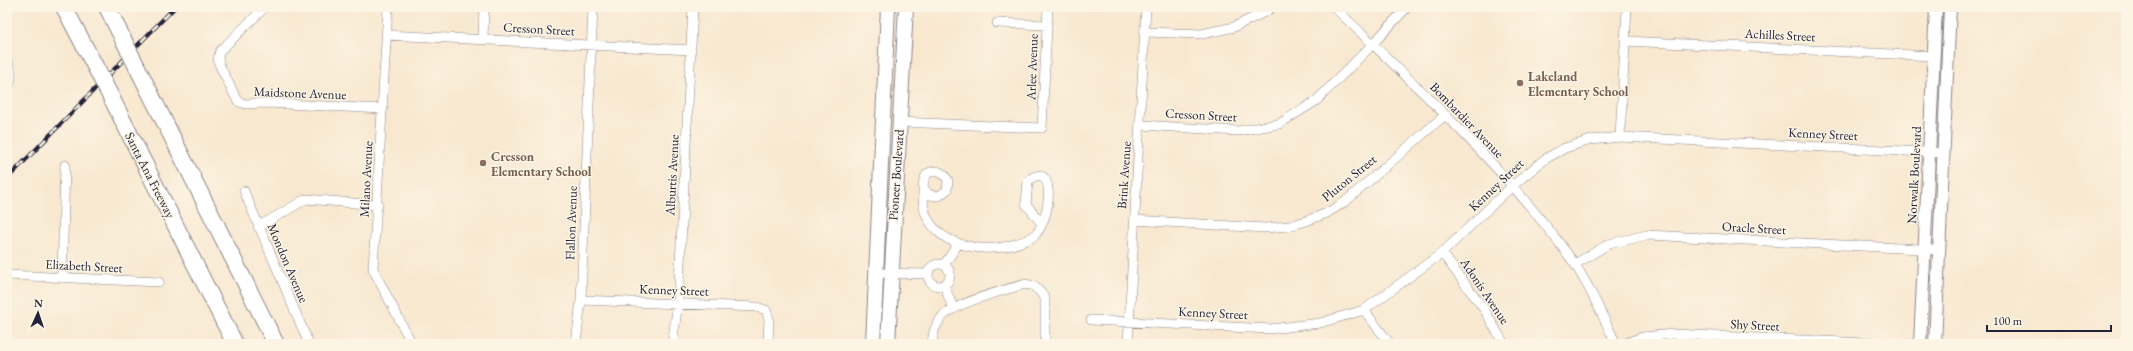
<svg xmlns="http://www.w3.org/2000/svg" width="2133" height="351" font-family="'EB Garamond',serif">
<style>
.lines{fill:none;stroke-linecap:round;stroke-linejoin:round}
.minor-casing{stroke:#8d8586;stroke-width:10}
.secondary-casing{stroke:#8d8586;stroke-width:14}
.primary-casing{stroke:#8d8586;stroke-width:16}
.motorway-casing{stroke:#8d8586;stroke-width:18}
.minor{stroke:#fff;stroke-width:9}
.secondary{stroke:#fff;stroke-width:12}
.primary{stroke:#fff;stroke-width:14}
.motorway{stroke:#fff;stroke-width:16}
.rail-casing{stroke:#22223b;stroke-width:4}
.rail{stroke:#fcf5e5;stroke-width:2.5;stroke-dasharray:8;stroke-linecap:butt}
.motorway-bridge-casing{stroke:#8d8586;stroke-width:18;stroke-linecap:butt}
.motorway-bridge{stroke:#fff;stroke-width:16}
.education-dot{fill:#8d6e63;stroke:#fcf5e5;stroke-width:1.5}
.labels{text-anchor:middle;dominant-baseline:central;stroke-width:3;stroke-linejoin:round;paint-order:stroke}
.street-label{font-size:13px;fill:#22223b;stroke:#fcf5e5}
.education-label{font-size:13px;font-weight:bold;fill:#785e54;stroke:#fcf5e5;text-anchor:start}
</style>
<rect width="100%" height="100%" fill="#fcf5e5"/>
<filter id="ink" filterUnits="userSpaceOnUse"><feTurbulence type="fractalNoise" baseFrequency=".025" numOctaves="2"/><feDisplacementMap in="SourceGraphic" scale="8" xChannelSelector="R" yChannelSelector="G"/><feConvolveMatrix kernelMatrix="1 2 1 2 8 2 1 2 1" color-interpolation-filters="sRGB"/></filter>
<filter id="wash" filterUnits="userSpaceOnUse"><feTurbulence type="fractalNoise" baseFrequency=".012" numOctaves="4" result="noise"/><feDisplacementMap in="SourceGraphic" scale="16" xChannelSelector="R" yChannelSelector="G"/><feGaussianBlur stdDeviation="0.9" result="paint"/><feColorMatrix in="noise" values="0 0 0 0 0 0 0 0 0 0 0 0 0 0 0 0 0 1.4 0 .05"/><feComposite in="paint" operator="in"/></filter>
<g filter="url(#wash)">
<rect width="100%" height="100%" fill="#f8e8d0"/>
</g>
<g filter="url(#ink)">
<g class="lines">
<defs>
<path id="minor" d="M 265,7 L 220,51 L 218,58 L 219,64 L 235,96 L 239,102 L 246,104 L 267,103 L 383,109
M 388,7 L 373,269 L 412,344
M 1334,7 C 1418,88 1506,168 1574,263 C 1591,288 1603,317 1616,344
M 997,23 L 1047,25
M 1145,32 L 1202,34 L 1234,27 L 1267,11 L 1272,7
M 386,35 L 691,50
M 483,39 L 484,7
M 1625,41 L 1934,56
M 7,60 C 11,70 14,78 7,87
M 900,122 L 1042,128 L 1048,7
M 1141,125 L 1238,131 L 1279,124 L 1316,101 L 1373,44 L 1407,7
M 1620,137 L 1627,7
M 923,187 L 929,195 L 939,196 L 947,190 L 948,181 C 944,172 937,169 928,173 C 922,180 923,187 923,196 C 922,243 979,256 1015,244 C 1021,242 1030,240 1035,235 C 1052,218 1056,157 1028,181 L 1026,204 L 1042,224
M 244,191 L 309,344
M 1134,220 L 1265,228 L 1289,226 L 1306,221 L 1327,213 L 1346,201 L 1445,115
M 258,227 L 306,199 L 378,205
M 1442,253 L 1484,309 L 1504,344
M 1575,264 L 1609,244 L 1647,235 L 1939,250
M928 275a11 11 0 1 1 22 0a11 11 0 1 1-22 0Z
M 944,265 L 958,244
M 876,273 L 928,274
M 7,275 L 159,282
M 62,278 L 65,165
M 944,285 L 953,308
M 581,300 L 756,307 L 766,310 L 769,319 L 768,344
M 1364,310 L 1390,344
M 1091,320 L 1270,329 L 1320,323 L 1364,310 L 1442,253 L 1512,186 L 1545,159 L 1565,148 L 1591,140 L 1620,137 L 1944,153
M 576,344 L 581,300 L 593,7
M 672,344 L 678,303 L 693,7
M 932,344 C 933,334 934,327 941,318 C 952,304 1007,289 1026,284 L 1034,286 L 1045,297 L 1045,344
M 1128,344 L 1146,7
M 1623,344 L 1643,337 L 1673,334 L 1886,344"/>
<path id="secondary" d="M 1920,344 L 1936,7
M 1935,344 L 1950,7"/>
<path id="primary" d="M 873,344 L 888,7
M 888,344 L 906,7"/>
<path id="motorway" d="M 64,7 L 97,70
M 107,7 L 123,39
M 137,67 L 276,344
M 112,99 L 235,344"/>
</defs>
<use href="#minor" class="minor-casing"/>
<use href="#secondary" class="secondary-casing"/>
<use href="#primary" class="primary-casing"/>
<use href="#motorway" class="motorway-casing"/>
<use href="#minor" class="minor"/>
<use href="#secondary" class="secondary"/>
<use href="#primary" class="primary"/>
<use href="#motorway" class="motorway"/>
<defs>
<path id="rail" d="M 7,179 L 175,7"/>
</defs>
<use href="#rail" class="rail-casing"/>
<use href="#rail" class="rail"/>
<defs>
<path id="motorway-bridge" d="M 123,39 L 137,67
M 97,70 L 112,99"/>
</defs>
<use href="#motorway-bridge" class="motorway-bridge-casing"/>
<use href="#motorway-bridge" class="motorway-bridge"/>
</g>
</g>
<g class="education-dot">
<circle cx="1520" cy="83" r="4"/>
<circle cx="483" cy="163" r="4"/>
</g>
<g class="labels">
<g class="street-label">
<text transform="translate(539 29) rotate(3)">Cresson Street</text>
<text transform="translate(1780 35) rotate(3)">Achilles Street</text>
<text transform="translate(1032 67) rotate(-88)">Arlee Avenue</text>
<text transform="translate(300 93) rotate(2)">Maidstone Avenue</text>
<text transform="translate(1201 115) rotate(3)">Cresson Street</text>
<text transform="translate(1467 120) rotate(46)">Bombardier Avenue</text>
<text transform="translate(1823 134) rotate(3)">Kenney Street</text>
<text transform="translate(150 175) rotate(63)">Santa Ana Freeway</text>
<text transform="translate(672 175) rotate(-87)">Alburtis Avenue</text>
<text transform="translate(896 175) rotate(-86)">Pioneer Boulevard</text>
<text transform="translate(1124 175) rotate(-86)">Brink Avenue</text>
<text transform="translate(1914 175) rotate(-87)">Norwalk Boulevard</text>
<text transform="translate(1349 178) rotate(-39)">Pluton Street</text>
<text transform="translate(366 179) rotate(-87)">Milano Avenue</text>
<text transform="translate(1496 185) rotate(-43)">Kenney Street</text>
<text transform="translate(571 223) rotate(-88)">Flallon Avenue</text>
<text transform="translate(1754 228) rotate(3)">Oracle Street</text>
<text transform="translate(288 263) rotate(67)">Mondon Avenue</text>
<text transform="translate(84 266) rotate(3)">Elizabeth Street</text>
<text transform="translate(674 290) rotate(2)">Kenney Street</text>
<text transform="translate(1485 291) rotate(56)">Adonis Avenue</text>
<text transform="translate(1213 313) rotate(3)">Kenney Street</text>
<text transform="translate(1755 325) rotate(3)">Shy Street</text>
</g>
<g class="education-label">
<text x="1528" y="76">Lakeland<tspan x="1528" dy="15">Elementary School</tspan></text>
<text x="491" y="156">Cresson<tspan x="491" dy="15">Elementary School</tspan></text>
</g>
</g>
<rect width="2133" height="351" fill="none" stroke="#fcf5e5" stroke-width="24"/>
<g transform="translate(38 313) rotate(3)" stroke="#fcf5e5" stroke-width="3" paint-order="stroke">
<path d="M0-3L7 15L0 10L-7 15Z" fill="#22223b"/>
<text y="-6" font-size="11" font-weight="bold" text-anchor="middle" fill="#22223b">N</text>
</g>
<path d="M1987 325v6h124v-6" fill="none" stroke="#22223b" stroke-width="2"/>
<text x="1993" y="325" font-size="12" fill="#22223b" stroke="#fcf5e5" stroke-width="3" paint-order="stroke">100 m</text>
</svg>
